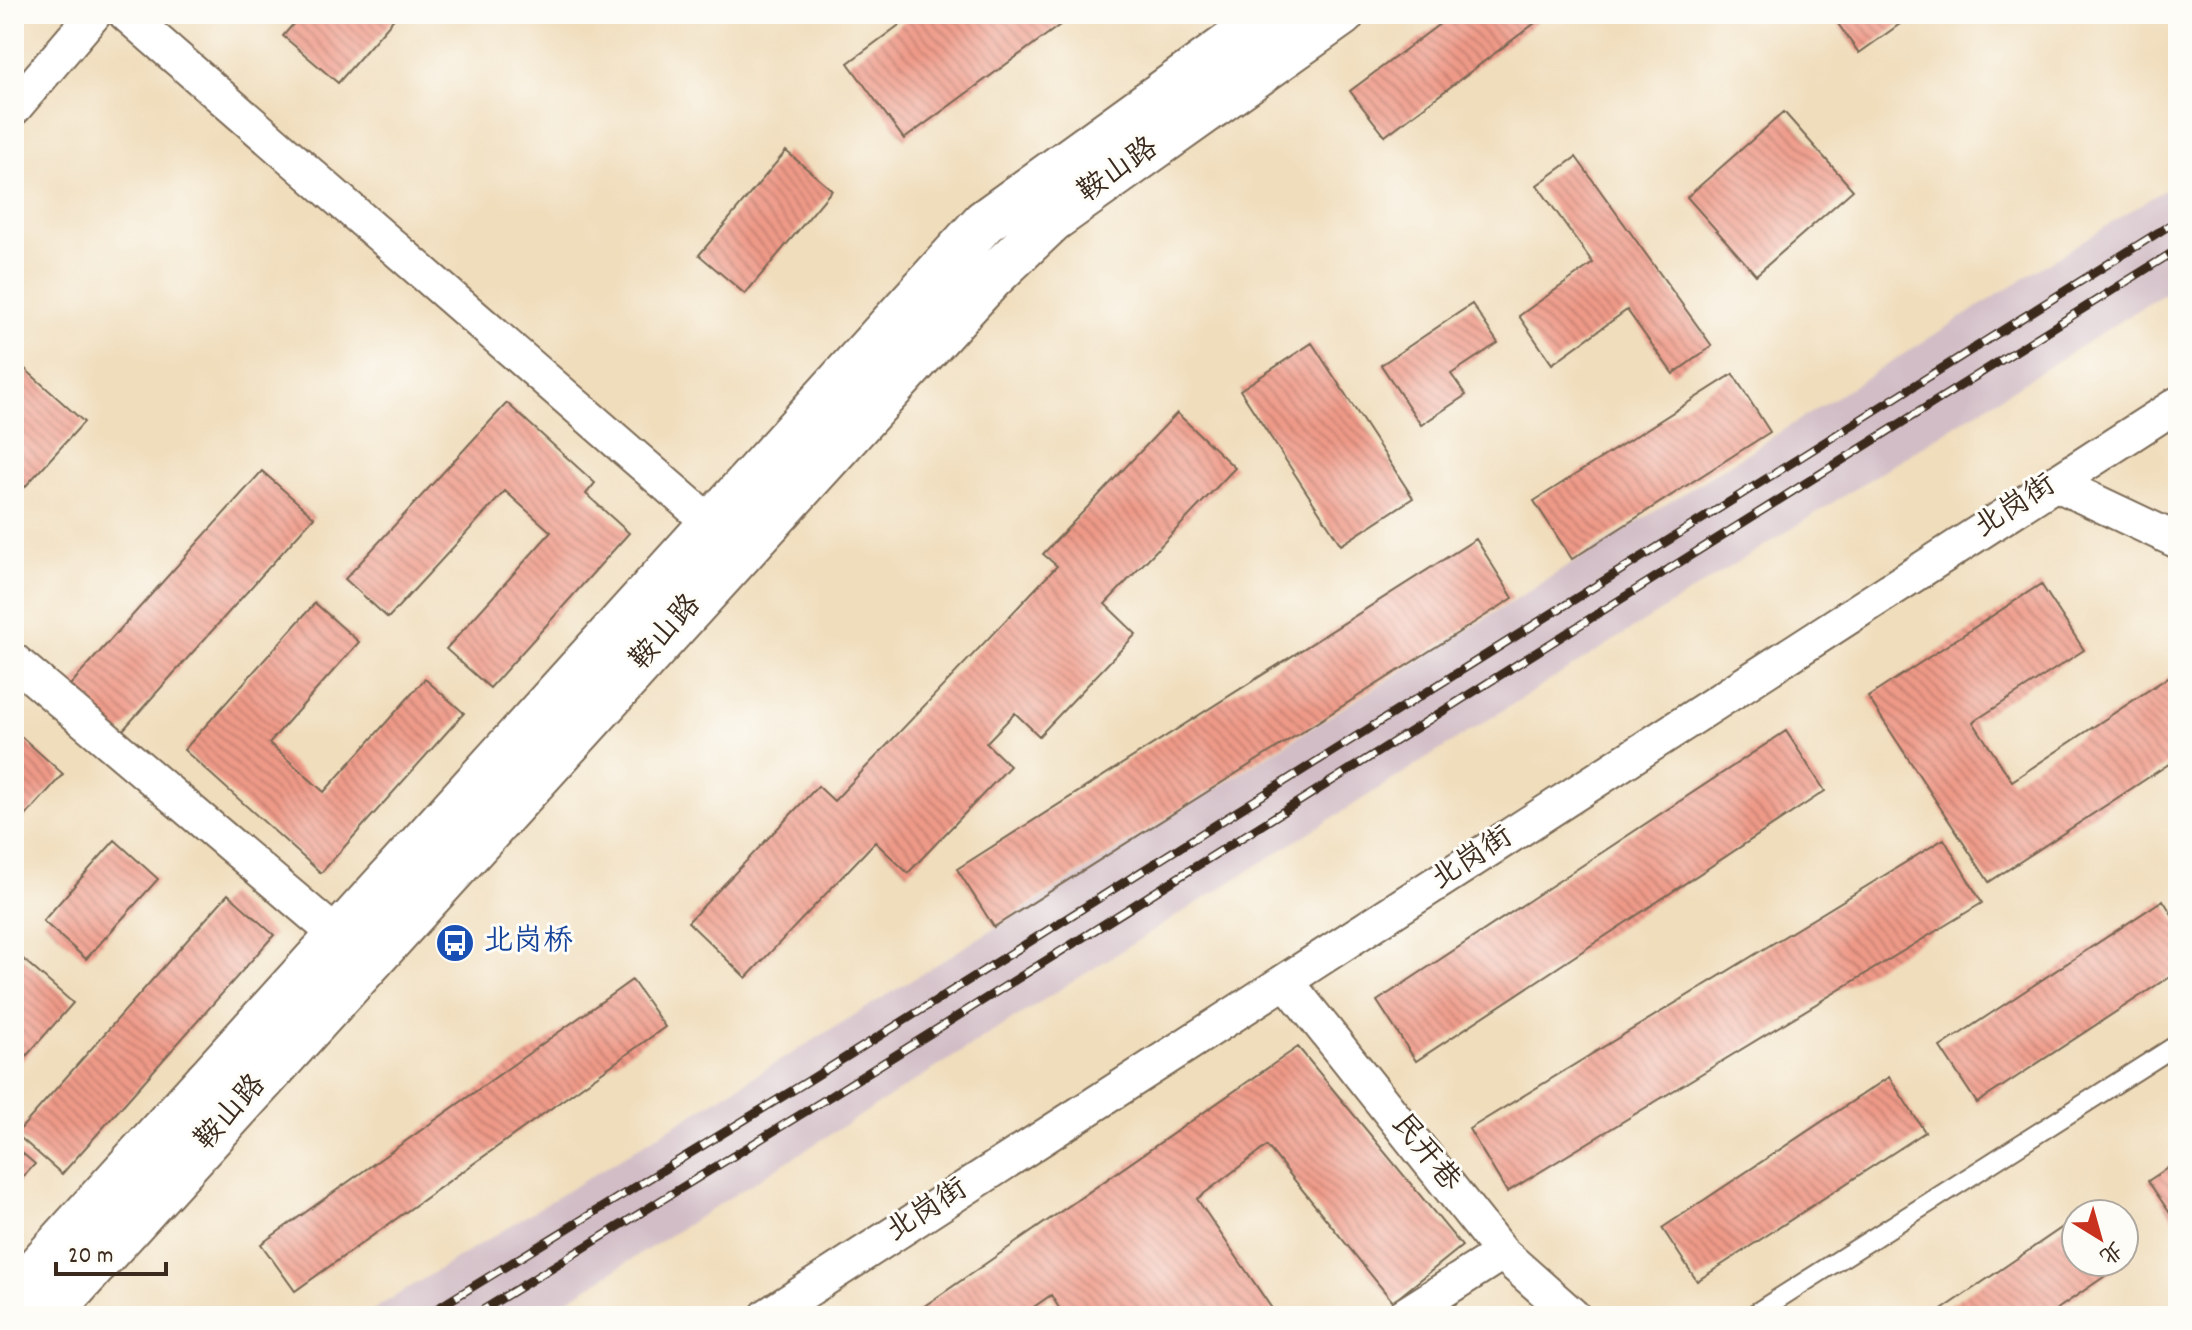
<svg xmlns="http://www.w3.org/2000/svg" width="2192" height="1330" font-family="Dekko,'LXGW WenKai TC',sans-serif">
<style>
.railway{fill:#d2bdc6}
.building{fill:url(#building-back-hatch)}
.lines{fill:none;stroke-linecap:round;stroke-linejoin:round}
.service-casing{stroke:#7a6955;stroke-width:22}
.minor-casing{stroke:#7a6955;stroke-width:38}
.primary-casing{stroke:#7a6955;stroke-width:48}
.service{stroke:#fff;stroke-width:18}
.minor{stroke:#fff;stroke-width:34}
.primary{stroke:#fff;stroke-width:44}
.rail-casing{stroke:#3b2a1e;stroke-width:9}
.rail{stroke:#fdfcf7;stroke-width:6;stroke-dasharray:18;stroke-linecap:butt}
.labels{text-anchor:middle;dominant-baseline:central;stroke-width:6;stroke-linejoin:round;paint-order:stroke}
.street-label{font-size:30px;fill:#3b2a1e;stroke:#fdfcf7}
.transit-label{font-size:30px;fill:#164399;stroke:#fdfcf7;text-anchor:start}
</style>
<defs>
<pattern id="building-back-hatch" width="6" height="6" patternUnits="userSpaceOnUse" patternTransform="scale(2)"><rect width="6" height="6" fill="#ef9a88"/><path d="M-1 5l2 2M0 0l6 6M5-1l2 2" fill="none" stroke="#c37e6f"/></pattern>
</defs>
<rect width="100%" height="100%" fill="#fdfcf7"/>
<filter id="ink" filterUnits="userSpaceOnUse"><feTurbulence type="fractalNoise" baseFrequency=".0125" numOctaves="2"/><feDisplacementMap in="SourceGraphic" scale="16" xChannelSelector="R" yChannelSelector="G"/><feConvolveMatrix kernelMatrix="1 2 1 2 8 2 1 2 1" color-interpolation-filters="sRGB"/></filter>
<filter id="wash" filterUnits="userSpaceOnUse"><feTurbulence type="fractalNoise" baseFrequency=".006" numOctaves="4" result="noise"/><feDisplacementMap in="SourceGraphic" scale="32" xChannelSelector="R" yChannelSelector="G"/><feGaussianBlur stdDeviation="1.8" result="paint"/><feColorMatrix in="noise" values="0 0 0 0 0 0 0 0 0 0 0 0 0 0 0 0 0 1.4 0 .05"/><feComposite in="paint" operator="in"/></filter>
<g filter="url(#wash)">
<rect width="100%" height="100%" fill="#f0ddbc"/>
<path class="railway" d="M 2178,181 L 2178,285 L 542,1316 L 355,1316 L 371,1311 L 928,970 Z"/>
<g id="blocks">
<path class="building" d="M 302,14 L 398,14 L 338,83 L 283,36 Z
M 914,14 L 1075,14 L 904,139 L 848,63 Z
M 1453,14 L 1547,14 L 1385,136 L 1350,91 Z
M 1831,14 L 1914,14 L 1859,53 Z
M 1784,112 L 1853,190 L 1756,275 L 1687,197 Z
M 786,151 L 832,190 L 745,294 L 699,255 Z
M 1576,157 L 1712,346 L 1673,374 L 1627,310 L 1552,364 L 1519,316 L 1593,263 L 1537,185 Z
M 1472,304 L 1498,343 L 1451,374 L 1466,395 L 1421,425 L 1381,365 Z
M 1312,343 L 1413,498 L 1341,545 L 1240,390 Z
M 14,359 L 84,422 L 14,499 Z
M 1733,374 L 1770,432 L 1572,559 L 1534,501 Z
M 507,403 L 595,483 L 586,494 L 629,533 L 490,688 L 446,649 L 551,532 L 505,491 L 388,618 L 345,579 Z
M 1177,413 L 1235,468 L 1105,604 L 1136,634 L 1039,736 L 1015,713 L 986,743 L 1010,766 L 908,873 L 875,842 L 746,978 L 688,922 L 818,786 L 834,801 L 1057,566 L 1043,554 Z
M 262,471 L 314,517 L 114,740 L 62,694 Z
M 1476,539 L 1513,598 L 994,927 L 957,869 Z
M 2041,584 L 2084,650 L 1973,722 L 2012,781 L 2173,674 L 2178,682 L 2178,758 L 1989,882 L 1868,697 Z
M 315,603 L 359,642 L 269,743 L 324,792 L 425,679 L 464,713 L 321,873 L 184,750 Z
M 14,730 L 63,774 L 14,829 Z
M 1786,731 L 1825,791 L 1416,1061 L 1377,1001 Z
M 1944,839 L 1982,903 L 1507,1192 L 1469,1129 Z
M 115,840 L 158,879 L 86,959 L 43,921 Z
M 228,894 L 274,935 L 62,1174 L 16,1134 Z
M 2163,900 L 2178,924 L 2178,971 L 1977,1103 L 1940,1047 Z
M 14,951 L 73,1003 L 14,1070 Z
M 632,980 L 665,1027 L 295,1291 L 261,1244 Z
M 1298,1047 L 1462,1246 L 1393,1302 L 1267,1146 L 1197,1199 L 1277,1316 L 1064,1316 L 1051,1295 L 1021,1316 L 910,1316 Z
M 1889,1077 L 1925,1132 L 1697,1281 L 1662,1228 Z
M 14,1146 L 35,1164 L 14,1187 Z
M 2178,1161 L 2178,1225 L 2148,1181 Z
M 2076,1218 L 2076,1262 L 2124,1262 L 2124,1251 L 2130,1259 L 2047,1316 L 1933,1316 Z"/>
</g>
</g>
<g filter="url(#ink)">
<use href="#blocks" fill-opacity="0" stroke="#7a6955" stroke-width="2"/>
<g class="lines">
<defs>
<path id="service" d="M 1751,1316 L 2178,1044"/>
<path id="minor" d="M 126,14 L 730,540
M 14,108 L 94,14
M 2055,483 L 2178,541
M 14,661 L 338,936
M 1286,981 L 1502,1253 L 1573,1316
M 767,1316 L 2178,404
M 1403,1316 L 1502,1253"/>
<path id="primary" d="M 14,1294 L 984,222 L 1272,14
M 48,1316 L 991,278 L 1052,220 L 1342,14"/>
</defs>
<use href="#service" class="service-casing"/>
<use href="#minor" class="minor-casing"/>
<use href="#primary" class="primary-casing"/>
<use href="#service" class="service"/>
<use href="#minor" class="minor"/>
<use href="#primary" class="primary"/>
<defs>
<path id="rail" d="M 425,1316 L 808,1081 L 2178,220
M 473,1316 L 821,1102 L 2178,249"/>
</defs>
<use href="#rail" class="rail-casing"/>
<use href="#rail" class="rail"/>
</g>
</g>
<defs>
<symbol id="bus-disc" viewBox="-11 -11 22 22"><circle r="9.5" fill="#1a4fb4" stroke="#fdfcf7"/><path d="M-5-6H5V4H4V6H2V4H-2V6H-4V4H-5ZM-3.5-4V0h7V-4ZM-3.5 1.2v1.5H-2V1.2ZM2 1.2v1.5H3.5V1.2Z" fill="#fff"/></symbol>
</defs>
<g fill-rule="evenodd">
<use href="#bus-disc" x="433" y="921" width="44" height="44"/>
</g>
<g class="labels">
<g class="street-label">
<text transform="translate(1119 172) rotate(-35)">鞍山路</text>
<text transform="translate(2016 508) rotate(-33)">北岗街</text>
<text transform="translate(667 634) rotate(-48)">鞍山路</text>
<text transform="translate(1473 860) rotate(-33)">北岗街</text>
<text transform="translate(232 1114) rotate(-48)">鞍山路</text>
<text transform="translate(1424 1154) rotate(51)">民开巷</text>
<text transform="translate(928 1212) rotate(-33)">北岗街</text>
</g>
<g class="transit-label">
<text x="483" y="943">北岗桥</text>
</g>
</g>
<rect width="2192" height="1330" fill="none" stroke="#fdfcf7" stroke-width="48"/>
<g transform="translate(2100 1238) rotate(143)"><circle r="38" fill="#fdfcf7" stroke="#afa8a0" stroke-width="2"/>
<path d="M0-6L14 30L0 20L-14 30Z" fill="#c8321e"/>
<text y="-12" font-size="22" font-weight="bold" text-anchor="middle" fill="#3b2a1e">北</text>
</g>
<path d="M56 1262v12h110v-12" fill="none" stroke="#3b2a1e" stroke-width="4"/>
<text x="68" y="1262" font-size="24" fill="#3b2a1e" stroke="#fdfcf7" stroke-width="6" paint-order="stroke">20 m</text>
</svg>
